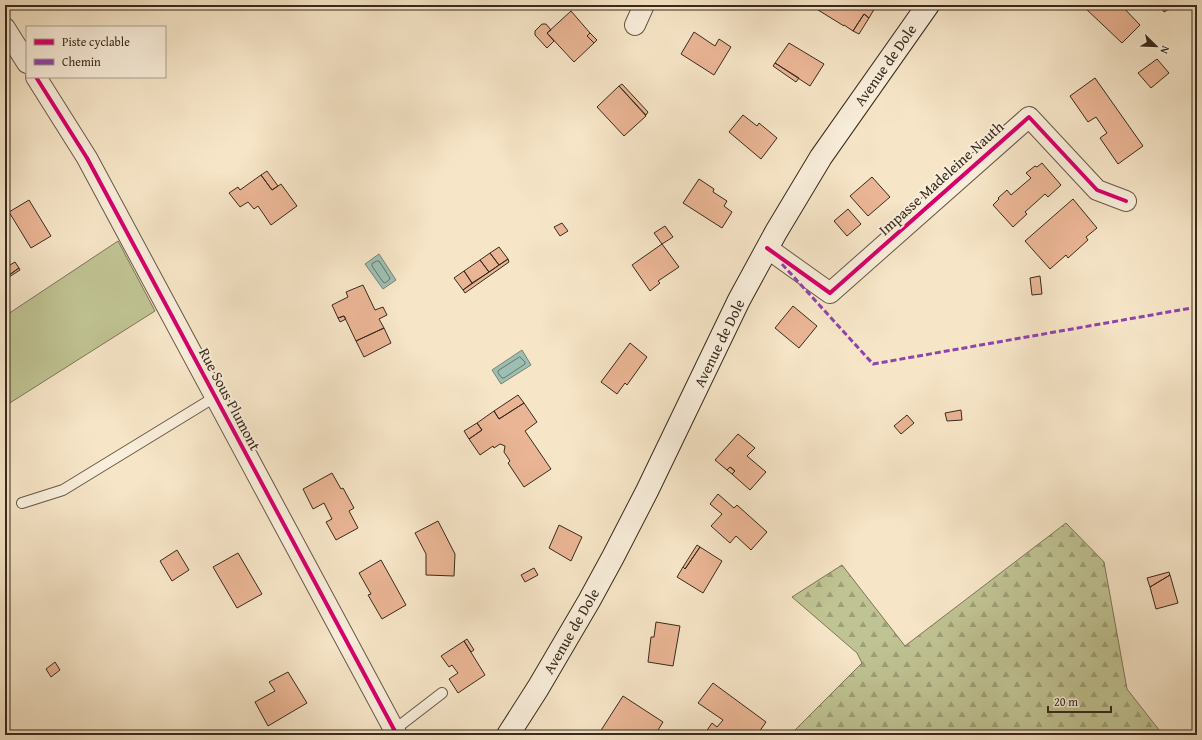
<svg xmlns="http://www.w3.org/2000/svg" width="1202" height="740" font-family="'Gentium Book Plus',serif">
<style>
.grass{fill:#c0c393;stroke:#7c7657}
.forest{fill:url(#forest-firs);stroke:#7c7657}
.water{fill:#9dbfb3;stroke:#748376}
.lines{fill:none;stroke-linecap:round;stroke-linejoin:round}
.shore{stroke:#6a7467;stroke-width:1}
.building{fill:#eab595;stroke:#372a1b}
.service-casing{stroke:#675946;stroke-width:12}
.minor-casing{stroke:#675946;stroke-width:22}
.secondary-casing{stroke:#372a1b;stroke-width:24}
.service{stroke:#f9eedb;stroke-width:10}
.minor{stroke:#f9eedb;stroke-width:20}
.secondary{stroke:#f9eedb;stroke-width:22}
.quiet{stroke:#8e44ad;stroke-width:3;stroke-dasharray:6 3;stroke-linecap:butt}
.cycleway-casing{stroke:#f9eedb;stroke-width:6}
.cycleway{stroke:#d6006c;stroke-width:4}
.labels{text-anchor:middle;dominant-baseline:central;stroke-width:4;stroke-linejoin:round;paint-order:stroke}
.street-label{font-size:15px;fill:#372a1b;stroke:#f9eedb}
</style>
<defs>
<pattern id="forest-firs" width="22" height="20" patternUnits="userSpaceOnUse"><rect width="22" height="20" fill="#c0c393"/><path d="M5 1l3.5 6h-7zM16 11l3.5 6h-7z" fill="#9d9f77"/></pattern>
</defs>
<rect width="100%" height="100%" fill="#f6e5c7"/>
<filter id="stains"><feTurbulence type="fractalNoise" baseFrequency=".005" numOctaves="4"/><feColorMatrix values="0 0 0 0 .2 0 0 0 0 .09 0 0 0 0 .02 0 0 0 .5 -.17"/></filter>
<radialGradient id="worn" r=".72"><stop offset=".6" stop-color="#630" stop-opacity="0"/><stop offset="1" stop-color="#630" stop-opacity=".3"/></radialGradient>
<path class="grass" d="M 118,241 L 155,311 L 5,406 L 5,316 Z"/>
<path class="forest" d="M 1066,523 L 1104,562 L 1127,689 L 1163,735 L 790,735 L 862,663 L 857,653 L 792,597 L 842,565 L 905,646 Z"/>
<path class="water" d="M 379,254 L 396,280 L 383,289 L 365,264 Z
M 522,350 L 531,365 L 501,384 L 492,370 Z"/>
<g class="lines">
<path class="shore" d="M 377,261 L 379,261 L 390,278 L 389,280 L 385,283 L 383,282 L 372,266 L 372,264 Z
M 520,357 L 525,362 L 525,364 L 504,378 L 502,378 L 498,373 L 498,371 Z"/>
</g>
<path class="building" d="M 810,5 L 875,5 L 876,6 L 869,18 L 864,14 L 853,31 L 844,25 L 844,26 Z
M 1086,5 L 1121,5 L 1140,25 L 1122,43 L 1084,7 Z
M 1160,5 L 1175,5 L 1164,12 Z
M 571,11 L 590,33 L 587,36 L 594,43 L 574,62 L 547,33 Z
M 864,14 L 869,18 L 859,34 L 853,31 Z
M 542,24 L 546,24 L 551,30 L 547,33 L 554,41 L 547,48 L 535,35 L 535,31 Z
M 694,32 L 715,46 L 719,39 L 731,47 L 714,75 L 681,54 Z
M 590,33 L 597,40 L 594,43 L 587,36 Z
M 789,43 L 824,64 L 810,86 L 775,63 Z
M 1157,59 L 1169,73 L 1151,88 L 1138,73 Z
M 775,63 L 799,78 L 796,82 L 773,66 Z
M 1095,78 L 1143,146 L 1118,164 L 1100,138 L 1107,133 L 1096,117 L 1088,122 L 1070,96 Z
M 622,84 L 648,112 L 646,115 L 619,86 Z
M 619,86 L 646,116 L 624,136 L 597,107 Z
M 743,115 L 757,126 L 759,123 L 777,138 L 761,159 L 729,132 Z
M 1042,163 L 1061,185 L 1048,197 L 1045,194 L 1025,212 L 1027,214 L 1013,227 L 993,205 L 999,199 L 998,198 L 1007,190 L 1011,195 L 1031,178 L 1026,173 L 1035,166 L 1037,167 Z
M 267,171 L 278,186 L 272,190 L 261,175 Z
M 261,175 L 272,190 L 281,184 L 297,206 L 271,225 L 258,206 L 254,209 L 248,202 L 240,207 L 229,193 L 238,187 L 240,190 Z
M 872,177 L 890,197 L 868,216 L 850,196 Z
M 699,179 L 714,189 L 713,192 L 727,201 L 724,206 L 732,212 L 722,228 L 683,203 Z
M 1073,199 L 1097,228 L 1086,237 L 1088,240 L 1068,258 L 1066,255 L 1050,269 L 1025,241 Z
M 29,200 L 51,236 L 31,248 L 9,212 Z
M 848,209 L 861,224 L 847,236 L 834,221 Z
M 562,223 L 568,231 L 560,236 L 554,227 Z
M 665,226 L 673,237 L 662,244 L 654,233 Z
M 662,244 L 679,267 L 658,281 L 660,283 L 650,291 L 632,265 Z
M 499,247 L 508,259 L 499,265 L 490,253 Z
M 490,253 L 499,265 L 489,272 L 480,260 Z
M 508,259 L 509,262 L 465,293 L 463,290 Z
M 480,260 L 489,272 L 472,283 L 464,271 Z
M 15,262 L 19,268 L 5,278 L 5,268 Z
M 19,268 L 20,270 L 6,279 L 5,278 Z
M 464,271 L 472,283 L 463,290 L 454,278 Z
M 1040,276 L 1042,294 L 1032,295 L 1030,278 Z
M 363,285 L 375,310 L 383,307 L 387,315 L 379,319 L 384,328 L 356,341 L 344,316 L 338,318 L 332,305 L 348,297 L 346,292 Z
M 793,306 L 817,326 L 799,348 L 775,328 Z
M 344,316 L 346,319 L 340,322 L 338,318 Z
M 384,328 L 391,343 L 364,357 L 356,341 Z
M 630,343 L 647,357 L 627,385 L 625,383 L 617,394 L 601,382 Z
M 518,395 L 524,403 L 499,419 L 494,411 Z
M 524,403 L 537,422 L 525,431 L 551,469 L 524,487 L 508,463 L 510,461 L 504,452 L 505,446 L 500,444 L 494,448 L 493,446 L 480,455 L 469,439 L 482,430 L 477,423 L 494,411 L 499,419 Z
M 961,410 L 962,420 L 947,421 L 945,413 Z
M 907,415 L 914,423 L 901,434 L 894,426 Z
M 477,423 L 482,430 L 469,439 L 464,431 Z
M 738,434 L 755,448 L 747,456 L 766,472 L 750,490 L 732,474 L 735,471 L 730,467 L 727,470 L 715,460 Z
M 730,467 L 735,471 L 732,474 L 727,470 Z
M 332,473 L 341,489 L 343,488 L 354,508 L 349,511 L 358,528 L 336,540 L 326,522 L 332,519 L 324,503 L 313,509 L 303,489 Z
M 718,494 L 734,508 L 737,505 L 767,532 L 751,550 L 736,536 L 730,543 L 711,526 L 722,514 L 710,504 Z
M 438,521 L 455,554 L 454,576 L 426,575 L 426,554 L 415,533 Z
M 559,525 L 582,537 L 571,561 L 549,548 Z
M 697,545 L 700,547 L 685,569 L 683,567 Z
M 700,547 L 722,561 L 703,593 L 677,577 L 683,567 L 685,569 Z
M 177,550 L 189,570 L 172,581 L 160,561 Z
M 238,553 L 262,594 L 237,608 L 213,567 Z
M 381,560 L 406,605 L 382,619 L 368,595 L 371,594 L 359,573 Z
M 534,568 L 538,575 L 525,582 L 521,575 Z
M 1169,572 L 1170,575 L 1150,587 L 1147,578 Z
M 1170,575 L 1178,603 L 1156,609 L 1150,587 Z
M 656,622 L 680,626 L 673,666 L 648,662 L 651,637 L 654,637 Z
M 467,639 L 474,650 L 471,652 L 464,641 Z
M 464,641 L 485,675 L 458,693 L 449,679 L 458,673 L 452,665 L 449,667 L 441,656 Z
M 55,662 L 60,670 L 51,677 L 46,669 Z
M 288,672 L 307,703 L 268,726 L 255,702 L 275,691 L 269,682 Z
M 713,683 L 766,722 L 757,735 L 704,735 L 712,723 L 717,727 L 723,720 L 698,703 Z
M 623,696 L 663,722 L 655,735 L 598,735 Z"/>
<g class="lines">
<defs>
<path id="service" d="M 22,503 L 63,490 L 215,397
M 385,735 L 394,730 L 442,693"/>
<path id="minor" d="M 635,25 L 644,5
M 5,28 L 27,63
M 36,77 L 87,158 L 397,735
M 767,248 L 830,293 L 1029,117 L 1097,190 L 1126,201"/>
<path id="secondary" d="M 508,735 L 538,688 L 589,601 L 613,557 L 647,491 L 739,300 L 776,232 L 821,157 L 928,5"/>
</defs>
<use href="#service" class="service-casing"/>
<use href="#minor" class="minor-casing"/>
<use href="#secondary" class="secondary-casing"/>
<use href="#service" class="service"/>
<use href="#minor" class="minor"/>
<use href="#secondary" class="secondary"/>
<path class="quiet" d="M 782,264 L 873,364 L 1197,307"/>
<defs>
<path id="cycleway" d="M 36,77 L 87,158 L 397,735
M 767,248 L 830,293 L 1029,117 L 1097,190 L 1126,201"/>
</defs>
<use href="#cycleway" class="cycleway-casing"/>
<use href="#cycleway" class="cycleway"/>
</g>
<g class="labels">
<g class="street-label">
<text transform="translate(885 65) rotate(-55)">Avenue de Dole</text>
<text transform="translate(941 178) rotate(-42)">Impasse Madeleine Nauth</text>
<text transform="translate(719 343) rotate(-64)">Avenue de Dole</text>
<text transform="translate(230 399) rotate(62)">Rue Sous Plumont</text>
<text transform="translate(571 631) rotate(-60)">Avenue de Dole</text>
</g>
</g>
<rect width="1202" height="740" fill="none" stroke="#f6e5c7" stroke-width="20"/>
<rect x="6" y="6" width="1190" height="728" fill="none" stroke="#372a1b" stroke-width="2"/>
<rect x="10" y="10" width="1182" height="720" fill="none" stroke="#372a1b"/>
<rect x="26" y="26" width="140" height="52" fill="#f9eedb" stroke="#aba08e"/>
<rect x="34" y="39" width="20" height="6" fill="#d6006c" stroke="#aba08e"/>
<text x="62" y="46" font-size="12" fill="#372a1b">Piste cyclable</text>
<rect x="34" y="59" width="20" height="6" fill="#8e44ad" stroke="#aba08e"/>
<text x="62" y="66" font-size="12" fill="#372a1b">Chemin</text>
<g transform="translate(1156 46) rotate(113)" stroke="#f9eedb" stroke-width="3" paint-order="stroke">
<path d="M0-3L7 15L0 10L-7 15Z" fill="#372a1b"/>
<text y="-6" font-size="11" font-weight="bold" text-anchor="middle" fill="#372a1b">N</text>
</g>
<path d="M1048 706v6h63v-6" fill="none" stroke="#372a1b" stroke-width="2"/>
<text x="1054" y="706" font-size="12" fill="#372a1b" stroke="#f9eedb" stroke-width="3" paint-order="stroke">20 m</text>
<rect width="100%" height="100%" filter="url(#stains)"/>
<rect width="100%" height="100%" fill="url(#worn)"/>
</svg>
